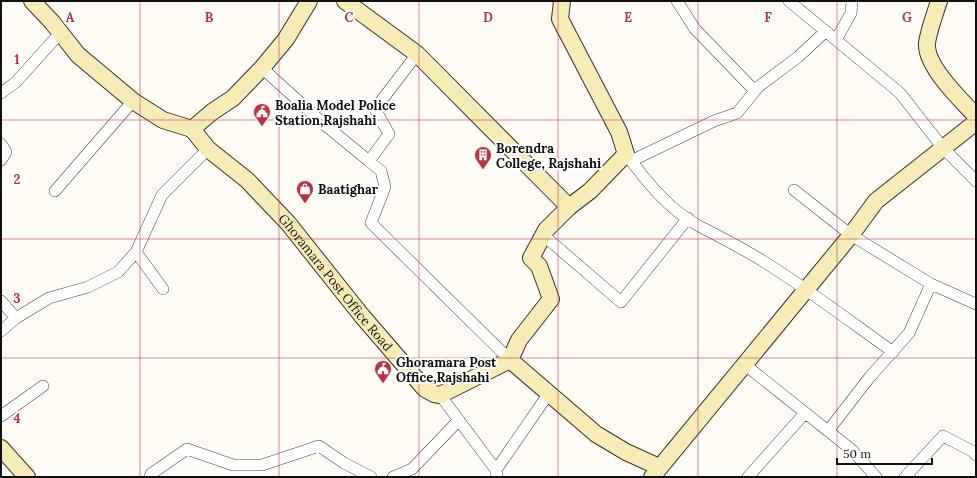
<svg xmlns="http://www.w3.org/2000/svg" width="977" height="478" font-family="Lora,serif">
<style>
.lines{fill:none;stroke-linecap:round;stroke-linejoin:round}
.street-casing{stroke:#434343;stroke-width:12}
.secondary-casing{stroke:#323232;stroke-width:18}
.street{stroke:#fff;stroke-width:11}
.secondary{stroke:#f7ecb6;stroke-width:16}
.grid{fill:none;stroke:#b43543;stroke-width:1;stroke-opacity:0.55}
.labels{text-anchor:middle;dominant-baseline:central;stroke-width:4;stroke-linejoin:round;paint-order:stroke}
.poi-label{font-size:13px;font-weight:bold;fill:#101010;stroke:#fff;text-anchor:start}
.street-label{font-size:13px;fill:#101010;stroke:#fff}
.grid-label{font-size:13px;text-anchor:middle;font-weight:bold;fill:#b43543;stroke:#fff;stroke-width:4;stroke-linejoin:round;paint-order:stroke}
</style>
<rect width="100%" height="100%" fill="#fefbf4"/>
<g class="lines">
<defs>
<path id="street" d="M 677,1 L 695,29 L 755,91 L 758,87 L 798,57 L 826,31
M 789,1 L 900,93 L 943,148 L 976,181
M 836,40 L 851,13 L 852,1
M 262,68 L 325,125 L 369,161 L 389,134 L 375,109 L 417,54
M 1,93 L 16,82 L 61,32
M 1,144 L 6,152 L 1,160
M 626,154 C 646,181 669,210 699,226 C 722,238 744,249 766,263 C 809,290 851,322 893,352
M 369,161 L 381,171 L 385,187 L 371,223 L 510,360
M 631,161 L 714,121 L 737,113 L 755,91
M 794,190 L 851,235 L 931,284 L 976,304
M 55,191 L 133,101
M 542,234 L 621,302 L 688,218
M 136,252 L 163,289
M 1,301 L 16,318
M 1,331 L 16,318 L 49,298 L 88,287 L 118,272 L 136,252 L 162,195 L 208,149
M 744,364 L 852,450 L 876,477
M 440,395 L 496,470
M 1,416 L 43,386
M 828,431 L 869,378 L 909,333 L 931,284
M 150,477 L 151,474 L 187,449 L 233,465 L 262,465 L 319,446 L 344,463 L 371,477
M 393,477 L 412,469 L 459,420
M 497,477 L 496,470 L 549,393
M 748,477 L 805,413
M 905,477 L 943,436 L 972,451 L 976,455"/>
<g id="secondary">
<path d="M 32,1 L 52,22 L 78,55 L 133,101 L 163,120 L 192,129 L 212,112 L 233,98 L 262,68 L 286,39 L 309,1"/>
<path d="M 345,1 L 417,54 L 569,207"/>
<path d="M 939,1 C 935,14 929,29 927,43 C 925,66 961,100 976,116"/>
<path id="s1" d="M 192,129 L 208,149 L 247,180 L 288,223 L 362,316 L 425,389 L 434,394 L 440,395 L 510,360"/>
<path d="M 510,360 L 519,340 L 551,299 L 539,266 L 531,258 L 546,230 L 569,207 L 590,191 L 626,154 L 619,132 L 560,19 L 562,1"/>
<path d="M 510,360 L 596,434 L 626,452 L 659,467"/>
<path d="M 1,448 L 27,477"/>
<path d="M 652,477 L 851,235 L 876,201 L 976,122"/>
</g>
</defs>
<use href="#street" class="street-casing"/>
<use href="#secondary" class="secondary-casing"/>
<use href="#street" class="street"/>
<use href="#secondary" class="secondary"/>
</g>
<path class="grid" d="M 140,1 L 140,477M 279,1 L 279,477M 419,1 L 419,477M 558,1 L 558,477M 698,1 L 698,477M 837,1 L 837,477M 1,120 L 976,120M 1,239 L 976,239M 1,358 L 976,358"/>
<defs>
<symbol id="civic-pin" viewBox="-11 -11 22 30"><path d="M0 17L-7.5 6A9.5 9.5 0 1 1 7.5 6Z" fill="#b43543" stroke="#fff"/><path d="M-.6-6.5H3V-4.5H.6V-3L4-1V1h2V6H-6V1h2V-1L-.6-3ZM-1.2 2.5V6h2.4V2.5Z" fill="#fff"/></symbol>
<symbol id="building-pin" viewBox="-11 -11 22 30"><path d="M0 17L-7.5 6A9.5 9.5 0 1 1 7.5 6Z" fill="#b43543" stroke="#fff"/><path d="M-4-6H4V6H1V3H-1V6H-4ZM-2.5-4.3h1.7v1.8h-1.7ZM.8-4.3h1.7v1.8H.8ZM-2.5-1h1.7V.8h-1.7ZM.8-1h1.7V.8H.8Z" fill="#fff"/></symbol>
<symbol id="shop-pin" viewBox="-11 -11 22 30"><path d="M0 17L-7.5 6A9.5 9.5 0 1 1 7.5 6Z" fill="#b43543" stroke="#fff"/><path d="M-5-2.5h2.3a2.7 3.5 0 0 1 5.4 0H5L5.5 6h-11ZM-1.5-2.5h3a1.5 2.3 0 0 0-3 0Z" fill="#fff"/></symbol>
</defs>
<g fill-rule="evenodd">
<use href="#civic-pin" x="252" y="102" width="20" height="27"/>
<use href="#building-pin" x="473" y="145" width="20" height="27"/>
<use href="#shop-pin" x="295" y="179" width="20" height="27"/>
<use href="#civic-pin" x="373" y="359" width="20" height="27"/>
</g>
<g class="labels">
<g class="poi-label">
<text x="275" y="105">Boalia Model Police<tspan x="275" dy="15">Station,Rajshahi</tspan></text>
<text x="496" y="148">Borendra<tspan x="496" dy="15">College, Rajshahi</tspan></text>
<text x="318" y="189">Baatighar</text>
<text x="396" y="362">Ghoramara Post<tspan x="396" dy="15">Office,Rajshahi</tspan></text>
</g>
<g class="street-label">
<text stroke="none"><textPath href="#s1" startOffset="211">Ghoramara Post Office Road</textPath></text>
</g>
</g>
<g class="grid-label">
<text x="70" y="22">A</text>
<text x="209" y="22">B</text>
<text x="349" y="22">C</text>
<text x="488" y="22">D</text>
<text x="628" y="22">E</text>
<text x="768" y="22">F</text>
<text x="907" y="22">G</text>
<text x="17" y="64">1</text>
<text x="17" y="184">2</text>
<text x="17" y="303">3</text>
<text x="17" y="423">4</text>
</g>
<rect width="977" height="478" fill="none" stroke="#101010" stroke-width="4"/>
<path d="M837 458v6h95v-6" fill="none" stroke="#101010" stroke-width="2"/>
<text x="843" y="458" font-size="12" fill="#101010" stroke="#ffffff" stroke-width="3" paint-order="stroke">50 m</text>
</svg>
